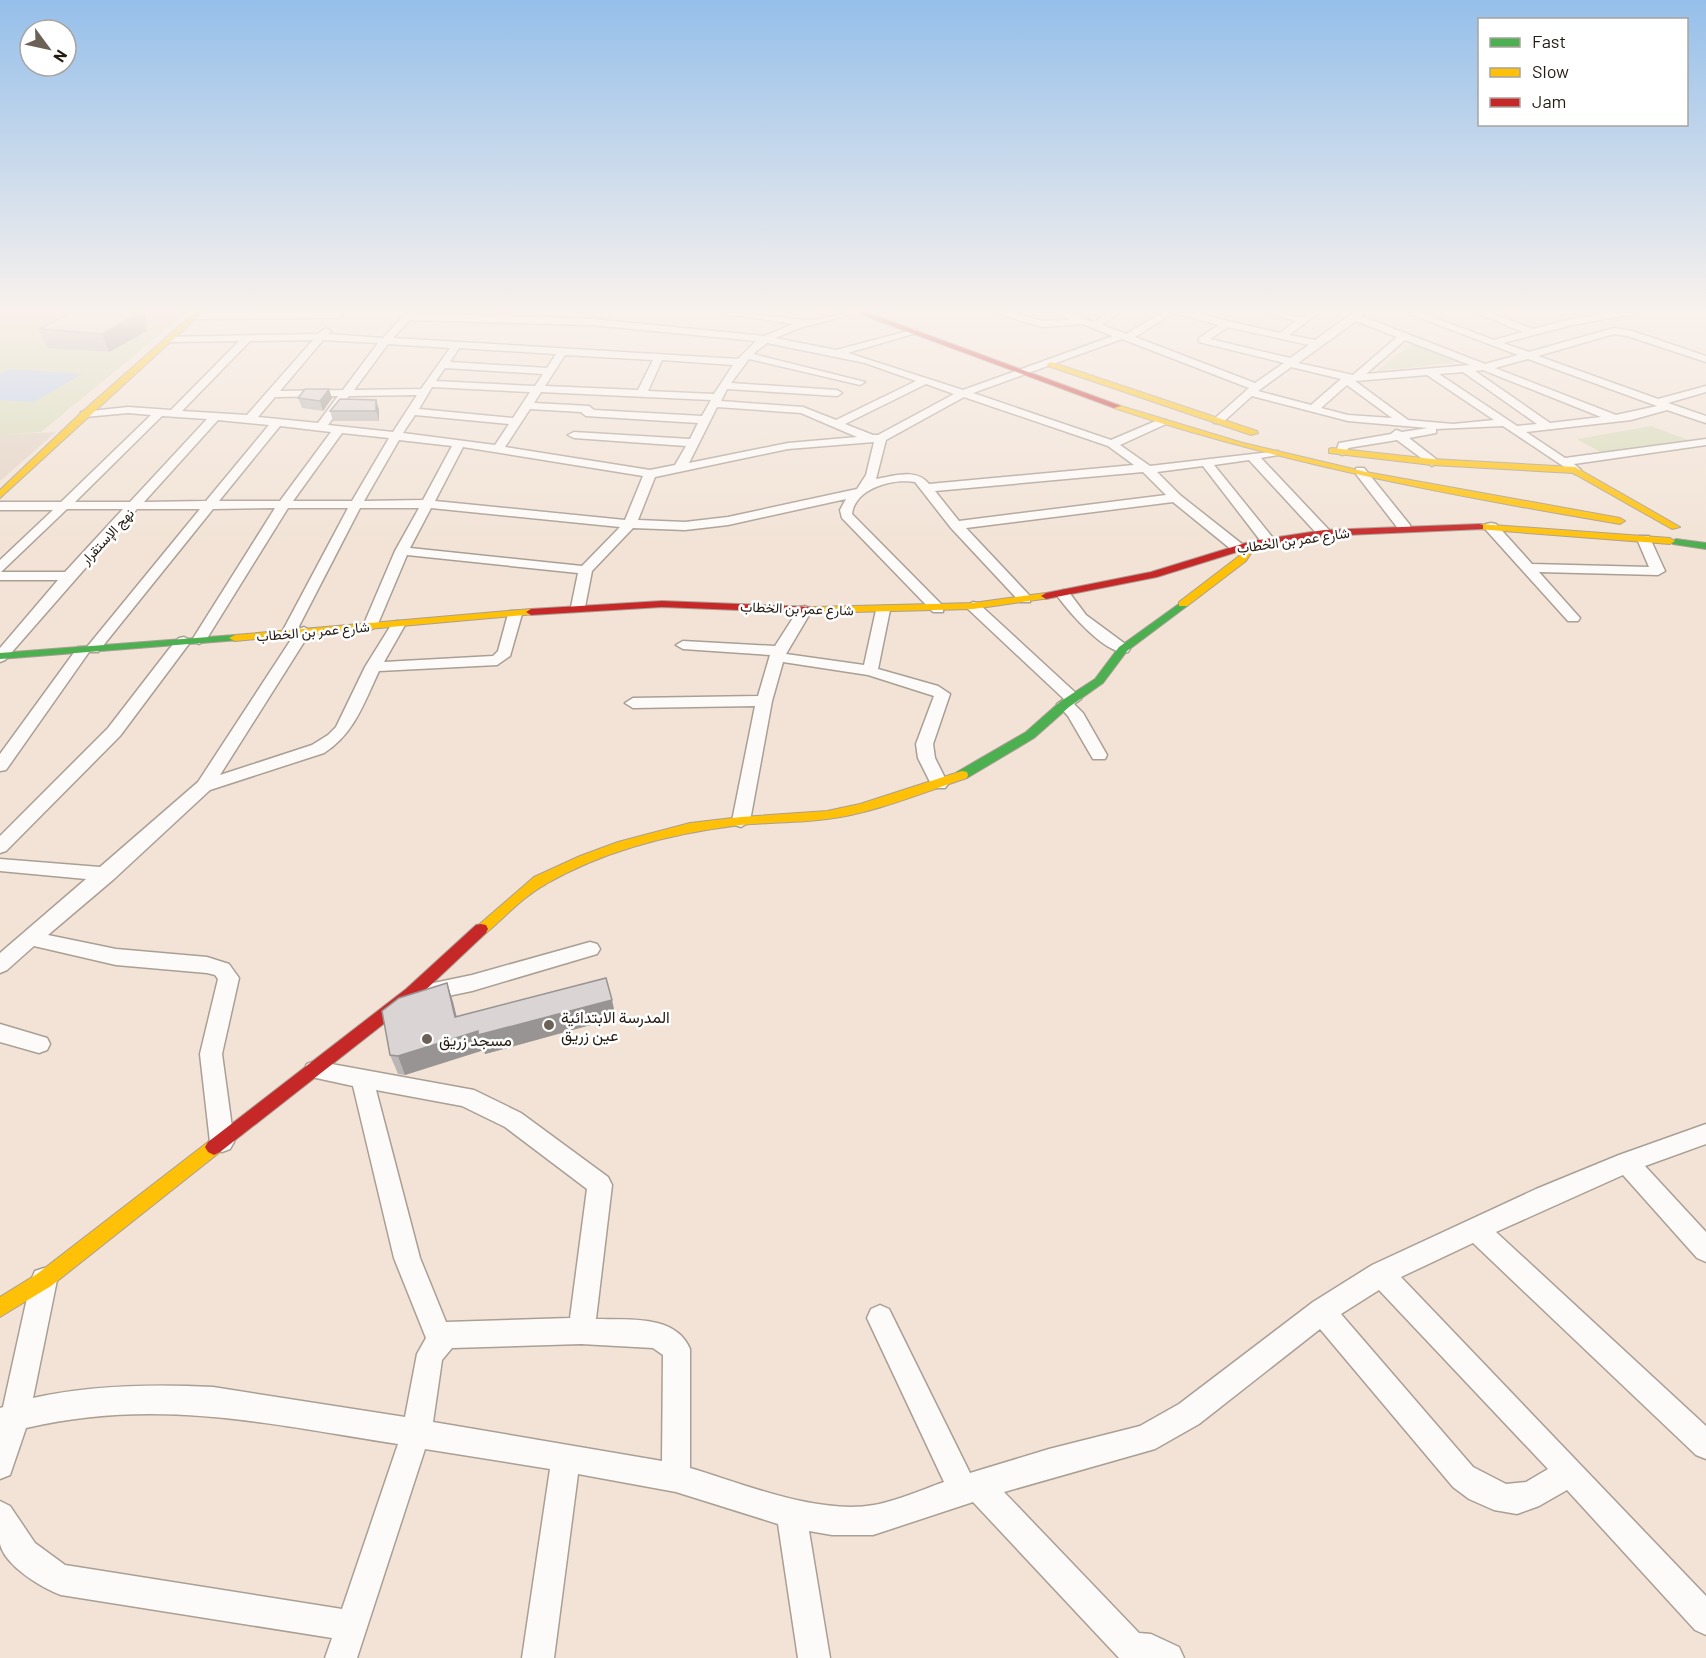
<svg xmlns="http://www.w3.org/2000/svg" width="1706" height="1658" font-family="Barlow,Vazirmatn,sans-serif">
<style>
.education{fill:#e2d3c4}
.green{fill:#d6dab8}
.water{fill:#b9cfec}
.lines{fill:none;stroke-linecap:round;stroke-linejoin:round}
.street-casing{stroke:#aa9f95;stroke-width:3}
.fast-casing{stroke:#aa9f95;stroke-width:2}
.slow-casing{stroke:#aa9f95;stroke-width:2}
.jam-casing{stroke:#aa9f95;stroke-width:2}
.street{fill:#fdfbf9;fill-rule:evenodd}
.fast{fill:#4caf50;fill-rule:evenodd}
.slow{fill:#ffc107;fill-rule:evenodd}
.jam{fill:#c62828;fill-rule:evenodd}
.wall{fill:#bbb6b6}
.shaded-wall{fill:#999494}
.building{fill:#dad4d4;stroke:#999494;stroke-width:1.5}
.poi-dot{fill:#6c6157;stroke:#fff;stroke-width:2}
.labels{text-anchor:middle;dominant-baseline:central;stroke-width:5;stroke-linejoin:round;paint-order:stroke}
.far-street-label{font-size:14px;fill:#241b12;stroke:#fff}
.poi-label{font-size:16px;fill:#241b12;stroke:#fff;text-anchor:start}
</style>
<rect width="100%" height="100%" fill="#f2e3d6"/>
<path class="education" d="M 56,432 L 0,481 L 0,435 Z"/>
<path class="green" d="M 0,313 L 186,313 L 41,432 L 0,435 Z
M 1411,344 L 1461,362 L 1377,371 Z
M 1651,426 L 1691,441 L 1602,453 L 1577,439 Z"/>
<path class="water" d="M 10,369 L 82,374 L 34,402 L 0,400 L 0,374 Z"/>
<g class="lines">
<defs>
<path id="street" d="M 195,313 L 342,313 L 343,315 L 338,318 L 196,319 L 191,316 Z
M 406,313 L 592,319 L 764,336 L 794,324 L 722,313 C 750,313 777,318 806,320 C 822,321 840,313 856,313 L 799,328 L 775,338 L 836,350 L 916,329 L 916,333 L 848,353 L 963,390 L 1113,336 L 1083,324 L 1042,327 L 996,313 L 1012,313 L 1042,321 L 1071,320 L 1058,313 L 1071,313 L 1093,322 L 1108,313 L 1119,313 L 1102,325 L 1126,334 L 1162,313 L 1173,313 L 1135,337 L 1255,383 L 1284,363 L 1199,342 L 1199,338 L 1219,325 L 1175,313 L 1193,313 L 1280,333 L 1296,321 L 1268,313 L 1302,317 L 1307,313 L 1318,313 L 1289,335 L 1315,340 L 1353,313 L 1364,313 L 1361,316 L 1485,364 L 1518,355 L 1407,313 L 1421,313 L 1494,340 L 1523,332 L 1477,313 L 1491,313 L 1533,329 L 1571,319 L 1612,313 L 1638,313 L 1572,325 L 1503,343 L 1529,352 L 1614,328 L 1632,331 L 1706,356 L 1706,362 L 1627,336 L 1614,334 L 1538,356 L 1658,399 L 1706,386 L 1706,392 L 1668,403 L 1706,416 L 1706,423 L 1667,410 L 1631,420 L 1526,432 L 1565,458 L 1706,439 L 1706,445 L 1574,464 L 1581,470 L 1575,474 L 1503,426 L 1436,429 L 1436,433 L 1409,438 L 1436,459 L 1438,462 L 1432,466 L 1397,440 L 1348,448 L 1346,454 L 1342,455 L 1336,452 L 1339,443 L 1391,434 L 1396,430 L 1402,432 L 1428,428 L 1348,421 L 1252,396 L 1222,423 L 1214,423 L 1214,419 L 1249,388 L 1122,339 L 973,393 L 1111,440 L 1158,420 L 1166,420 L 1166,424 L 1120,445 L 1150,466 L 1278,451 L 1278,455 L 1261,458 L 1329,530 L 1329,536 L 1319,536 L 1249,460 L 1214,465 L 1273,538 L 1273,544 L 1263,544 L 1203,466 L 1157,472 L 1180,495 L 1242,544 L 1242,550 L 1232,550 L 1173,502 L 966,528 L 1030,596 L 1030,602 L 1020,602 L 951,528 L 915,482 C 893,478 855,488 852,514 L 943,606 L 943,612 L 933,612 L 842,518 L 840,510 L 846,499 L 728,525 L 685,530 L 633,528 L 592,571 L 585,607 L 578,611 L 571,607 L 578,573 L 407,555 L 377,626 L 370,630 L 363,626 L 395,551 L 419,508 L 360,508 L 297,630 L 304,627 L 311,631 L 220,775 L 312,745 L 328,735 L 336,727 L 365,667 L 393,622 L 398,621 L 405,625 L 384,662 L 493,656 L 498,651 L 508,614 L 510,611 L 520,611 L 522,614 L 510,656 L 497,665 L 379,671 C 364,703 354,734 324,753 L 210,790 L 114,879 L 48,935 L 116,949 L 207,957 L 229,964 L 239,978 L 222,1054 L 234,1142 L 230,1149 L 222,1152 L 214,1149 L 210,1142 L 200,1054 L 218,979 L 215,975 L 207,973 L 116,965 L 34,946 L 7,970 L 0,973 L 0,953 L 86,879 L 0,871 L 0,859 L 100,867 L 198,782 L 294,635 L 284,635 L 282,632 L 348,508 L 288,508 L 206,640 L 199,644 L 192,640 L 275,508 L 213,509 L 98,652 L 89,652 L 6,770 L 0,771 L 0,754 L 78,647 L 87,647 L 200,509 L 137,509 L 5,660 L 0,662 L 0,648 L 58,580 L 0,580 L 0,560 L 53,510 L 0,510 L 0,502 L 61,502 L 151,415 L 128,413 L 85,417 L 81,416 L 81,412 L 128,407 L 171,410 L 239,341 L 170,342 L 167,341 L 167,337 L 318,334 L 326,328 L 331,331 L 328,334 L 383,338 ZM 410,320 L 592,325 L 756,341 L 738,359 L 393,338 ZM 1356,321 L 1397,337 L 1353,375 L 1298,363 ZM 1228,327 L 1309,345 L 1290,358 L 1210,339 ZM 313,340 L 247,415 L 182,411 L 250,341 ZM 323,340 L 378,343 L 343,390 L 280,391 ZM 1405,340 L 1470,365 L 1366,374 ZM 767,343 L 865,363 L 916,381 L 836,420 L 803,407 L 721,401 L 727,389 L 837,396 L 842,393 L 837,390 L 731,383 L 749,359 L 860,385 L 865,382 L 753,354 ZM 388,344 L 450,348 L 421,389 L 354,390 ZM 459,348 L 556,354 L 547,368 L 450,362 ZM 565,355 L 653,360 L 638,390 L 545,386 ZM 1528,359 L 1657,406 L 1616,415 L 1495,368 ZM 662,360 L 733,365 L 714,394 L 648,391 ZM 1291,367 L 1341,379 L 1311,405 L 1258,391 ZM 445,368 L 543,374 L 535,386 L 436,381 ZM 1483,370 L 1601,417 L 1550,423 L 1475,371 ZM 1463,372 L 1537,424 L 1517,426 L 1439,374 ZM 1427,375 L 1494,420 L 1453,424 L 1408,420 L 1355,381 ZM 926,384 L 954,394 L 878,435 L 873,435 L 845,424 ZM 1347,385 L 1392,418 L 1348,415 L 1321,408 ZM 432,387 L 530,392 L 513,418 L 419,409 ZM 541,392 L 711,400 L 702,416 L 594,410 L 589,406 L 534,403 ZM 417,395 L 393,432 L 328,425 L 349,396 ZM 338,396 L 318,423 L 258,417 L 275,397 ZM 964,397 L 1108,446 L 1134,465 L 929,484 C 916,468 895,476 876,479 L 886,440 ZM 717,407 L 801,413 L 857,437 L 788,443 L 689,463 ZM 530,409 L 581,412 L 586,416 L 698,423 L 690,439 L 574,432 L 568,435 L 574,438 L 686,446 L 675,465 L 650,470 L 505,447 ZM 415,415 L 509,424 L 495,445 L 403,433 ZM 162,416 L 207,419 L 130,502 L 75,502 ZM 218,420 L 269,425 L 206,501 L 144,502 ZM 280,426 L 331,432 L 280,501 L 219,501 ZM 342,433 L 389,438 L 352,501 L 293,501 ZM 399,440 L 452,446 L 423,500 L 364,501 ZM 874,442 L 866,475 L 857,489 L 728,517 L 685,522 L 638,520 L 655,477 L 788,449 ZM 463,447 L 643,476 L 625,520 L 435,501 ZM 1143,472 L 1166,495 L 959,521 L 935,491 ZM 431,508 L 620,527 L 582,566 L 410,548 ZM 67,509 L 123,509 L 65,572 L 1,572 Z
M 1356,468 L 1364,468 L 1410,525 L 1410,531 L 1400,531 L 1356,474 Z
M 1491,523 L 1496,524 L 1532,564 L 1649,567 L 1637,539 L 1639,536 L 1649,536 L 1665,571 L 1658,575 L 1539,572 L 1580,618 L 1578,621 L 1568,621 L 1486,530 L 1486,524 Z
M 1063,590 L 1068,591 L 1086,615 L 1128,646 L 1130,649 L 1128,652 C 1107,657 1067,610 1056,594 Z
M 973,602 L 978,603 L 1079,696 L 1081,699 L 1074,704 L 1083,713 L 1107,755 L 1105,759 L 1093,759 L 1068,716 L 1057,704 L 1064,699 L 968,609 L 966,606 Z
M 805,606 L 812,610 L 786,654 L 864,665 L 876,610 L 883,606 L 888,607 L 890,610 L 878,669 L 938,686 L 950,694 L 933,744 L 935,758 L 948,784 L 945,788 L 933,788 L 918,758 L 916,744 L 934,696 L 868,675 L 783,662 L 772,701 L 750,821 L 741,827 L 735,825 L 732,821 L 755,706 L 633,708 L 625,703 L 633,698 L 758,696 L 770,655 L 683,649 L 676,645 L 683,641 L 775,646 L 800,607 Z
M 184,637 L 191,641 L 120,736 L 6,851 L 0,853 L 0,836 L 108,728 L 169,649 L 179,638 Z
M 590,942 L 597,944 L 600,949 L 597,954 L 472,991 L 424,1001 L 417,999 L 414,993 L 417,987 L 424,985 L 472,975 Z
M 0,1024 L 47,1038 L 50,1044 L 47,1050 L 39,1053 L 0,1042 Z
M 315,1061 L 474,1090 L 521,1113 L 608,1177 L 612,1185 L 596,1319 C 627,1320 676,1314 690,1349 L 690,1468 C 744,1484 818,1515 874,1505 C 897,1501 921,1490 944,1482 L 867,1318 L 871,1309 L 880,1305 L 889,1309 L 970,1473 L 1049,1449 L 1140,1426 L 1179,1404 L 1313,1302 L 1372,1265 L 1536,1189 L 1619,1155 L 1706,1124 L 1706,1144 L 1645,1166 L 1706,1232 L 1706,1262 L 1697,1258 L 1623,1175 L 1496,1232 L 1706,1426 L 1706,1459 L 1696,1455 L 1473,1243 L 1401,1277 L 1706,1596 L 1706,1635 L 1695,1630 L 1567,1490 L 1539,1506 L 1517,1514 L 1494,1510 L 1469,1499 L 1453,1487 L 1320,1329 L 1199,1424 L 1155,1449 L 1004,1492 L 1139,1633 L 1151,1634 L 1179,1647 L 1184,1658 L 1119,1658 L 973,1502 L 873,1535 L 832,1535 L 809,1531 L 830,1658 L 798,1658 L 778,1524 L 676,1492 L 578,1474 L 554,1658 L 522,1658 L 550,1469 L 425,1449 L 357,1658 L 325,1658 L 332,1638 L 61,1595 C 42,1588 5,1566 0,1544 C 0,1531 0,1515 0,1501 L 10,1506 L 35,1543 L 65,1565 L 342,1609 L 398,1444 C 268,1424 158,1397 26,1428 L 10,1475 L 0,1479 L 0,1408 L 3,1407 L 31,1280 L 35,1271 L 44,1268 L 53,1271 L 57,1280 L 33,1398 C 92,1385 152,1384 213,1387 L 405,1417 L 417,1354 L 426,1338 L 394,1258 L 353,1086 L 307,1076 L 304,1070 L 307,1064 ZM 376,1090 L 462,1106 L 505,1127 L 587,1189 L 570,1318 L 446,1322 L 420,1258 ZM 1379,1290 L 1548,1469 L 1526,1482 L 1506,1484 L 1473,1467 L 1341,1314 ZM 581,1344 L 653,1348 L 663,1355 L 662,1461 L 433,1422 L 442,1360 L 452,1348 Z"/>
<path id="fast" d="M 1676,539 L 1706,543 L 1706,549 L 1673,544 L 1671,542 Z
M 1183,601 L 1187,602 L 1187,606 L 1127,651 L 1103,683 L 1069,707 L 1034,738 L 967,778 L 957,778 L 956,775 L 957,772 L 1026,732 L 1061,701 L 1095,679 L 1119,647 Z
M 235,635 L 239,636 L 239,640 L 0,659 L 0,653 Z"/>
<path id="slow" d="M 194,313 L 202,313 L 0,498 L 0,490 L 82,412 Z
M 1051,362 L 1257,431 L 1258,433 L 1251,435 L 1048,366 L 1047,364 Z
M 1114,404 L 1243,443 L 1366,472 L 1620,518 L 1625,521 L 1620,524 C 1448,495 1279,463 1114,408 Z
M 1332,448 L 1432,459 L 1575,467 L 1680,527 L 1672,529 L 1573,473 L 1432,465 L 1329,453 L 1329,449 Z
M 1480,524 L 1670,538 L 1675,541 L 1670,544 L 1477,529 L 1477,525 Z
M 1252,541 L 1257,544 L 1246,561 L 1187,606 L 1179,606 L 1179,602 L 1238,557 L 1249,542 Z
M 1046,593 L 1051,596 L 1050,598 L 973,609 L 813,613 L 808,610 L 813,607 L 973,603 Z
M 531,609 L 536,612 L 535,614 L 235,641 L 229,638 L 235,635 Z
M 962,771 L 967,772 L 968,775 L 967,778 C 921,793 875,813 827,819 C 799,823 769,822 741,825 C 674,833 605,850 546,884 C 524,896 505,917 486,933 L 476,933 L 474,929 L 534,877 L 580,856 L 618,842 L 690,823 L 741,817 L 827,811 L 860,804 Z
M 214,1139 L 220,1142 L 223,1147 L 220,1152 L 51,1286 L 0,1317 L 0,1297 L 37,1274 L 208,1142 Z"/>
<path id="jam" d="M 857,313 L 868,313 L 1121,406 L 1114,408 Z
M 1480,524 L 1483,525 L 1483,529 L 1324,536 L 1253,547 L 1157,577 L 1046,599 L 1041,596 L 1046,593 L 1151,572 L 1252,541 L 1324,530 Z
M 662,601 L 813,607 L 818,610 L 813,613 L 662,607 L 531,615 L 526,612 L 531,609 Z
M 481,924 L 486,925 L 488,929 L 486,933 L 418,997 L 220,1152 L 214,1155 L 208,1152 L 205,1147 L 208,1142 L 406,989 L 476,925 Z"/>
</defs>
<use href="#street" class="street-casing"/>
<use href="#fast" class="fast-casing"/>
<use href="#slow" class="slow-casing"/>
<use href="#jam" class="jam-casing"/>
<use href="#street" class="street"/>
<use href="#fast" class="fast"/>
<use href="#slow" class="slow"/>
<use href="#jam" class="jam"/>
</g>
<path class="wall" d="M 147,321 L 144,323 L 147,331 L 109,352 L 47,348 L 39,329 Z
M 298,398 L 332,398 L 323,411 L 302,408 Z
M 376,400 L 379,410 L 379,421 L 333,421 L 330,411 Z
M 447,983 L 453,1002 L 457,1017 L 616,1018 L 485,1054 L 484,1050 L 405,1075 L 398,1074 L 390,1055 Z"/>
<path class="shaded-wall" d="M 126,313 L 144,313 L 147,321 L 144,323 L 147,331 L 109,352 L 102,334 Z
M 329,389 L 332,398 L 323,411 L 320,401 Z
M 376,400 L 379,410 L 379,421 L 376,411 Z
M 447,983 L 453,1002 L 461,1036 L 455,1017 Z
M 612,1000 L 616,1018 L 485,1054 L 484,1050 L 405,1075 L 398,1056 L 478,1031 Z"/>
<path class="building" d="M 70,313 L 139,313 L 102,334 L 39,329 Z
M 305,389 L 329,389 L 320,401 L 298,398 Z
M 340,399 L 376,400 L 376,411 L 330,411 Z
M 606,978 L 612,1000 L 478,1035 L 478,1031 L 398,1056 L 390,1055 L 382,1011 L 399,998 L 447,983 L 455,1017 Z"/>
<linearGradient id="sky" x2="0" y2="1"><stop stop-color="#95bfea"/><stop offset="0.57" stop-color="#f9f2ed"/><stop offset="1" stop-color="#f9f2ed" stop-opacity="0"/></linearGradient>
<rect width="1706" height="545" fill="url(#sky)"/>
<g class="poi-dot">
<circle cx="549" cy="1025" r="6"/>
<circle cx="427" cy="1039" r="6"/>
</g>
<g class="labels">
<g class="far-street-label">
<text transform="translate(107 536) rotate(-47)">نهج الإستقرار</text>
<text transform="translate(1293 540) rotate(-8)">شارع عمر بن الخطاب</text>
<text transform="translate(797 608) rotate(2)">شارع عمر بن الخطاب</text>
<text transform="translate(313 631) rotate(-5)">شارع عمر بن الخطاب</text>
</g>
<g class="poi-label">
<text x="561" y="1016">المدرسة الابتدائية<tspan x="561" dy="18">عين زريق</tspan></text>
<text x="439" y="1039">مسجد زريق</text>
</g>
</g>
<rect x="1478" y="18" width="210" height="108" fill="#ffffff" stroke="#a7a4a0" stroke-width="1.5"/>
<rect x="1490" y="38" width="30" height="9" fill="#4caf50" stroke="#a7a4a0" stroke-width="1.5"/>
<text x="1532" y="48" font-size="18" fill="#241b12">Fast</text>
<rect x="1490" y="68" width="30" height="9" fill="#ffc107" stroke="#a7a4a0" stroke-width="1.5"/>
<text x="1532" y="78" font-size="18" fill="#241b12">Slow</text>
<rect x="1490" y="98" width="30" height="9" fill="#c62828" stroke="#a7a4a0" stroke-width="1.5"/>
<text x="1532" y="108" font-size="18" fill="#241b12">Jam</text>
<g transform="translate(48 48) rotate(123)"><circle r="28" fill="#ffffff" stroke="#a7a4a0" stroke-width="1.5"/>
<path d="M0-4.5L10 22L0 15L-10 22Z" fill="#6c6157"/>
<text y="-9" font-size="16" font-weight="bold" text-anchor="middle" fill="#241b12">N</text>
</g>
</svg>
